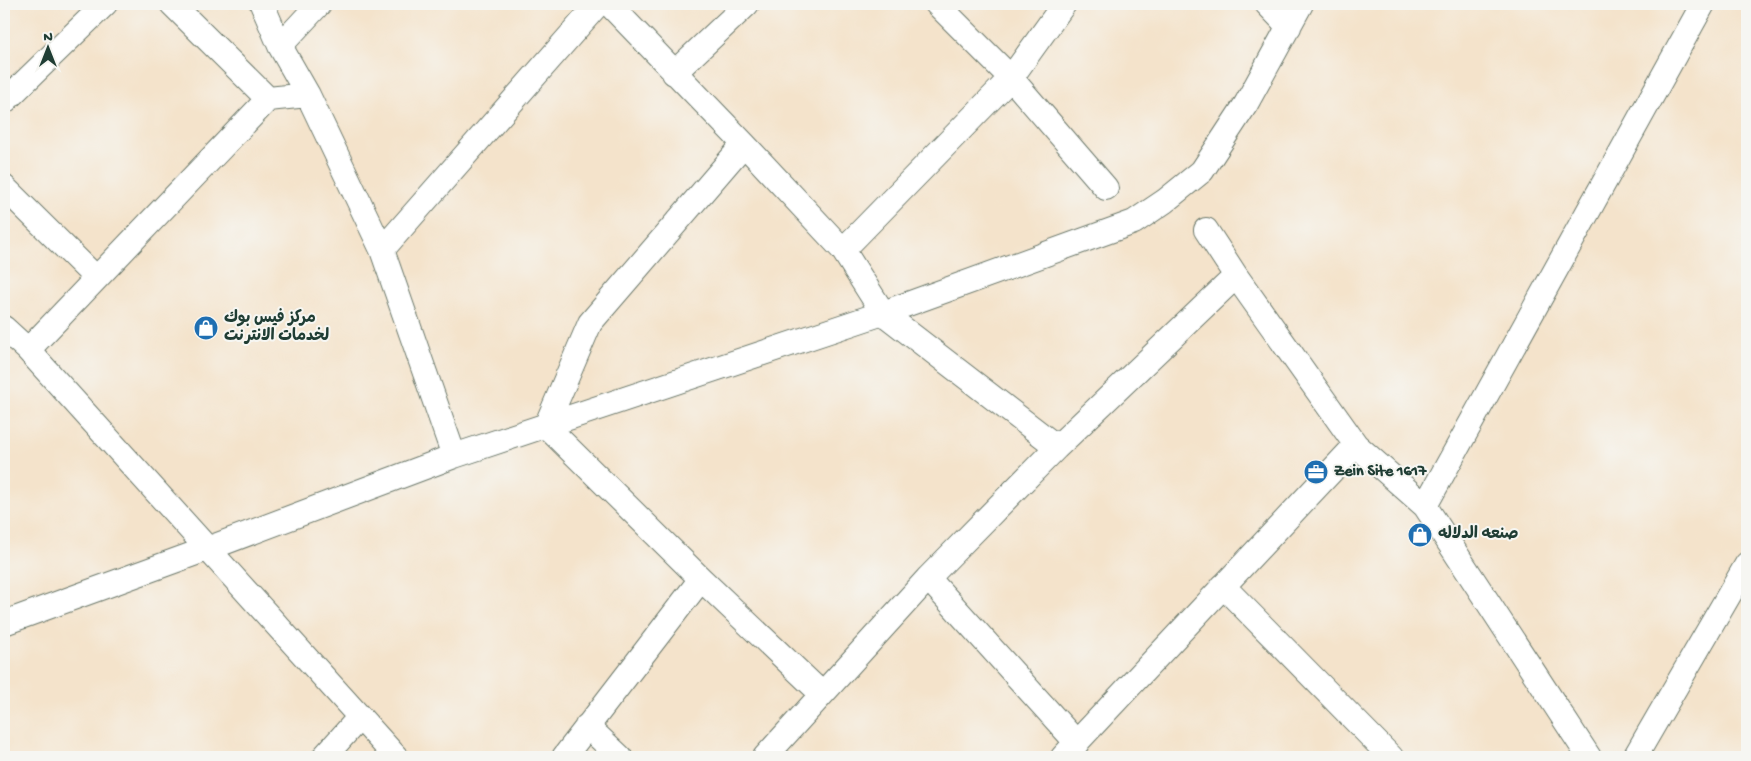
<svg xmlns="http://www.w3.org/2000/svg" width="1751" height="761" font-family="'Gochi Hand','Playpen Sans Arabic',sans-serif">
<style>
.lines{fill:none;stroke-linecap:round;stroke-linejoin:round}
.minor-casing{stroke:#6a7769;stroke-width:26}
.minor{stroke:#fff;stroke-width:24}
.labels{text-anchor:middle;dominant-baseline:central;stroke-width:4;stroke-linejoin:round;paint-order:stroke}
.poi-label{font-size:16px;font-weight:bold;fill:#1f3d34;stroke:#f6f6f2;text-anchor:start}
</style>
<rect width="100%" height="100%" fill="#f6f6f2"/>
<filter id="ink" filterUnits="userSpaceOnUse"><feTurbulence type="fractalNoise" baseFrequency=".02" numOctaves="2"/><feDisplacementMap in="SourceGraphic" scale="10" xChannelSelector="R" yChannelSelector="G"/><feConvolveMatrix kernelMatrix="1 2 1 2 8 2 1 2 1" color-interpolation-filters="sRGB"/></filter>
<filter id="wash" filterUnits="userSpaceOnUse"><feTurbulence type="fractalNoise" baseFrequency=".0096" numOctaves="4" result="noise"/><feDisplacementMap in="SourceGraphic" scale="20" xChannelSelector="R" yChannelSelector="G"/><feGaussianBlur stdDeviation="1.12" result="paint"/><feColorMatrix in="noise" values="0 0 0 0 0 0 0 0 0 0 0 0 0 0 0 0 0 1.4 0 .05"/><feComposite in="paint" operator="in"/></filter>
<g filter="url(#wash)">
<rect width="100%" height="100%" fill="#f4e3cb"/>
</g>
<g filter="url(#ink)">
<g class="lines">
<defs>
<path id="minor" d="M 172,4 L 268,99
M 262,4 L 280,46 L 308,95 L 382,250 L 454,456
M 609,4 L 744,144 L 843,250 L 883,313 L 1057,447
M 937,4 L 1011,78 L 1106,188
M 1267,4 L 1289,27
M 280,46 L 319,4
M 674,73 L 747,4
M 4,102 L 105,4
M 744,144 L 590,323 L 546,426 L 701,579 L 822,694
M 4,187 L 96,278
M 1206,230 L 1236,276 L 1356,445 L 1425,506 L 1589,757
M 382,250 L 598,4
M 843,250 L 1011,78 L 1064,4
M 4,328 L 28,350 L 396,757
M 28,350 L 268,99 L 308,95
M 1425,506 L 1703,4
M 928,578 L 1077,743
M 1223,586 L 1391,757
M 4,623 L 207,549 L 454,456 L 883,313 L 1134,222 L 1165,201 L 1202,171 L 1246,104 L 1301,4
M 587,726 L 620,757
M 324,757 L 359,718
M 564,757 L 701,579
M 765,757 L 928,578 L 1057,447 L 1236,276
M 1063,757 L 1356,445
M 1635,757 L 1747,564"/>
</defs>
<use href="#minor" class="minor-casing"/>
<use href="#minor" class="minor"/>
</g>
</g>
<defs>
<symbol id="shop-disc" viewBox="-11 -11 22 22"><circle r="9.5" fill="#1f6fb2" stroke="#f6f6f2"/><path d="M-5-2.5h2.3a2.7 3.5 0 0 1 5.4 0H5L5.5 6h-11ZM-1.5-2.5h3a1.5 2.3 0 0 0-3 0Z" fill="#fff"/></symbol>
<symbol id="office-disc" viewBox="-11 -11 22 22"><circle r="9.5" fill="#1f6fb2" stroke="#f6f6f2"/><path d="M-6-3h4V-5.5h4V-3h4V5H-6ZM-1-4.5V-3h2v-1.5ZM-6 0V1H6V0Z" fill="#fff"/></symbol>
</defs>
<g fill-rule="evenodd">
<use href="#shop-disc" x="192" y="314" width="28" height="28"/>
<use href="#office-disc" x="1302" y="458" width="28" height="28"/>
<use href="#shop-disc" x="1406" y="521" width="28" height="28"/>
</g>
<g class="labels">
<g class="poi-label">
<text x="224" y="319">مركز فيس بوك<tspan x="224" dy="18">لخدمات الانترنت</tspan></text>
<text x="1334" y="472">Zein Site 1617</text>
<text x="1438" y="535">صنعه الدلاله</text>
</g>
</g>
<rect width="1751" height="761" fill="none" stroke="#f6f6f2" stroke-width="20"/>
<g transform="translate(48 48)" stroke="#f6f6f2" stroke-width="4" paint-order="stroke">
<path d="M0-4L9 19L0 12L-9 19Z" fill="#1f3d34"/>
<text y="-8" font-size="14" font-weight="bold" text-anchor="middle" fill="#1f3d34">N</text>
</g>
</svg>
